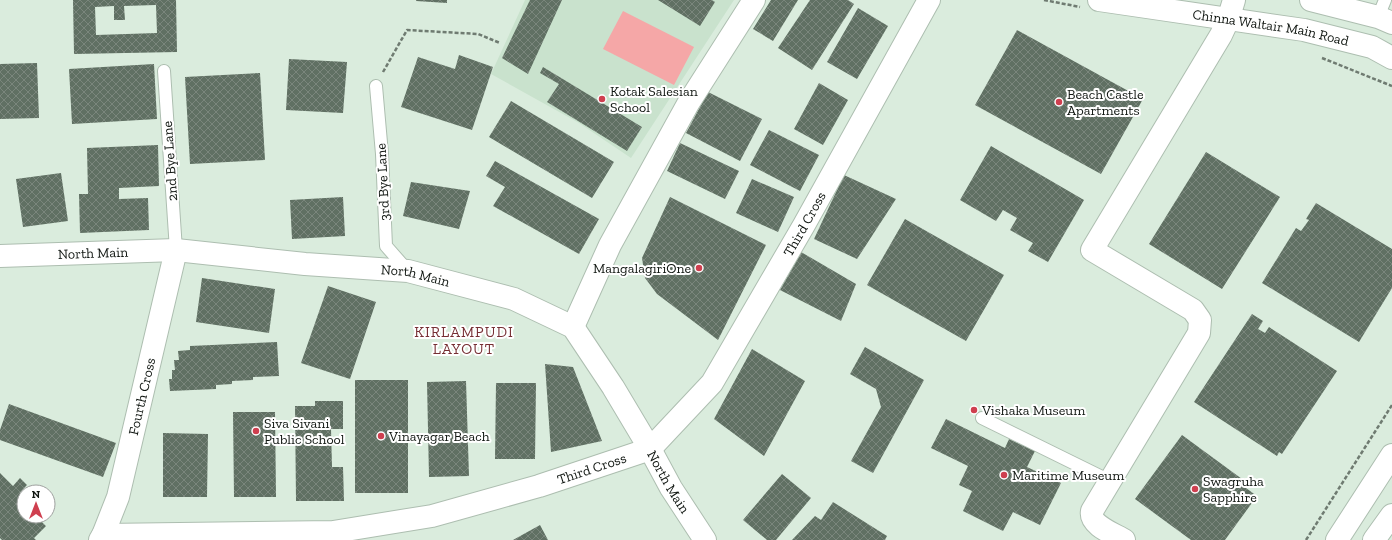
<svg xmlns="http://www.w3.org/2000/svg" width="1392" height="540" font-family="'Zilla Slab',serif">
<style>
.built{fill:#c9e2cd}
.park{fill:#f5a7a7}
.building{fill:url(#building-cross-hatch);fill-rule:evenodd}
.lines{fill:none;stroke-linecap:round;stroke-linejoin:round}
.service-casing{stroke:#adbeb0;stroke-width:14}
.minor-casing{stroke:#adbeb0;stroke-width:24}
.tertiary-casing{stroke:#adbeb0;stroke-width:24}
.primary-casing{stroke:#adbeb0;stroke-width:24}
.path{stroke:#6f7b71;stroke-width:2.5;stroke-dasharray:4 2;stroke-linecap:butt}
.service{stroke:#fff;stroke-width:12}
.minor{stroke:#fff;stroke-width:22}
.tertiary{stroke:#fff;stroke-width:22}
.primary{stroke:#fff;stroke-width:22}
.poi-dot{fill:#cf3f4f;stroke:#fff;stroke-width:1.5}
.labels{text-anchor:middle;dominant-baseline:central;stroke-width:4;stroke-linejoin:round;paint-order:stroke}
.street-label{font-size:14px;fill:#0e140f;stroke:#fff}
.poi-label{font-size:14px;fill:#0e140f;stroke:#fff;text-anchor:start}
.neighbourhood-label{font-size:15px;letter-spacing:1px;fill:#762e33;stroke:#fff}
</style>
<defs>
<pattern id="building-cross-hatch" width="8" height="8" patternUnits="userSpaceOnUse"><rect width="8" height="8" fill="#607063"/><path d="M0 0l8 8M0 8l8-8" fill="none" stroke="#7a867c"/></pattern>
</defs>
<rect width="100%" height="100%" fill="#daecdd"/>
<path class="built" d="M 525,0 L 734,0 L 631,158 L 579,123 L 491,74 Z"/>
<path class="park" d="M 623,11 L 694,47 L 674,85 L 603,49 Z"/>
<path class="building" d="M 73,0 L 176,0 L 177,52 L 74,54 ZM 156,5 L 157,33 L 96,35 L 95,7 L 114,6 L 114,20 L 125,20 L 124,6 Z
M 416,0 L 447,0 L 447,3 L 416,1 Z
M 530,0 L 562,0 L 528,74 L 502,58 Z
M 658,0 L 712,0 L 715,2 L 700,26 Z
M 771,0 L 798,0 L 773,41 L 753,29 Z
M 810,0 L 848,0 L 854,4 L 812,70 L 778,48 Z
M 858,8 L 888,26 L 857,79 L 827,62 Z
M 1017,30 L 1143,99 L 1101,174 L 975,105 Z
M 459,55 L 493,67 L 472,130 L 401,107 L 418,57 L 455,69 Z
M 289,59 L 347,62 L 343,113 L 286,110 Z
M 37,63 L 39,118 L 0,119 L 0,64 Z
M 154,64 L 157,119 L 72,124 L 69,69 Z
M 543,67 L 642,127 L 627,151 L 547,102 L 559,84 L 540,73 Z
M 260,73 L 265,160 L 190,164 L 185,77 Z
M 819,83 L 848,100 L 823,145 L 794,129 Z
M 708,92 L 762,119 L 740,161 L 686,133 Z
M 511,101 L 614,162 L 592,198 L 489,137 Z
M 769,130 L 819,155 L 800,191 L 750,165 Z
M 680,143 L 739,171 L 725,199 L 667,171 Z
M 158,145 L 159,186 L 119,188 L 119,199 L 148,198 L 149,230 L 80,233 L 79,194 L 88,194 L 87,148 Z
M 991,146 L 1084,200 L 1048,262 L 1028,251 L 1033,243 L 1010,230 L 1017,218 L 1003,210 L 996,221 L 960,200 Z
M 1206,152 L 1280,197 L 1222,289 L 1149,244 Z
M 495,161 L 599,219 L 579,254 L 493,206 L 505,187 L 486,176 Z
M 61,173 L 68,221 L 23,227 L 16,179 Z
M 844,175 L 896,199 L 857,259 L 814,239 Z
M 752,179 L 794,197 L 778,232 L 736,213 Z
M 411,182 L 470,191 L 459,229 L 403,216 Z
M 343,197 L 345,236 L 292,239 L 290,200 Z
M 670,197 L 766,245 L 718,340 L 657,294 L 645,278 L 642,258 Z
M 1316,203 L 1392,249 L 1392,288 L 1359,342 L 1262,283 L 1296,228 L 1301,231 L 1309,220 L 1306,219 Z
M 905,219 L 1004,275 L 966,341 L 867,285 Z
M 801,252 L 856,284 L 841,321 L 780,290 Z
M 202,278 L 275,289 L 269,333 L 196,322 Z
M 328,286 L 376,302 L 350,379 L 301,363 Z
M 1252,314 L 1263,321 L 1258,329 L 1265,333 L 1269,327 L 1337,371 L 1282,454 L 1279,452 L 1277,456 L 1194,402 Z
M 277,342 L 279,376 L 253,377 L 253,380 L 232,381 L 232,384 L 216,385 L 216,389 L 170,391 L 169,379 L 172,379 L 172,370 L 175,370 L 174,360 L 179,360 L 178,351 L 190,350 L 190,346 Z
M 865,347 L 924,380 L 873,473 L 851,461 L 881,407 L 876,389 L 850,374 Z
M 752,349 L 805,381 L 764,456 L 714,419 Z
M 545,364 L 573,367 L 602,441 L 551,452 Z
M 355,380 L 408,380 L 408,493 L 355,493 Z
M 466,381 L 469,476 L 429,477 L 427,382 Z
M 496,383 L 536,383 L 535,459 L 495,459 Z
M 315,401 L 343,401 L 343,429 L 331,429 L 332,467 L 343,467 L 344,501 L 296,501 L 295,406 L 315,406 Z
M 9,404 L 116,443 L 103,477 L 0,440 L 0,430 Z
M 233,412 L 275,412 L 276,497 L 234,497 Z
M 946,419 L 1005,448 L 1009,439 L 1035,451 L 1027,467 L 1061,483 L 1040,525 L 1013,512 L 1003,531 L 963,511 L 972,491 L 959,485 L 968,466 L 931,448 Z
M 163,433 L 208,434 L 207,497 L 163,497 Z
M 1182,435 L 1242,479 L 1239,483 L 1257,496 L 1225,540 L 1191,540 L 1135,499 Z
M 0,473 L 13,486 L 20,478 L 27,485 L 20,493 L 24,497 L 24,516 L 36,516 L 46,526 L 34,538 L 36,540 L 2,540 L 0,538 Z
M 782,474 L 811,498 L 776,540 L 767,540 L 743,520 Z
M 833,502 L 887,536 L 885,540 L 792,540 L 815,516 L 821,520 Z
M 540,525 L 548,540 L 513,540 Z"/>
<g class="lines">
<defs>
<path id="service" d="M 1378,17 L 1385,0
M 164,71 L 176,250
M 376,86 L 382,154 L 386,246 L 408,271
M 982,418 L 1110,481"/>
<g id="minor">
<path d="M 573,327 L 610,245 L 689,102 L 754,0"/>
<path id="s1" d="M 103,535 L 333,532 L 432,516 L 539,486 L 650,449 L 712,383 L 804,225 L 929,0"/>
<path id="s2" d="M 100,540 L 103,535 L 118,497 L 176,250"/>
<path d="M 1124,540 C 1114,534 1089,525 1092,511 L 1199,333 L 1200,320 L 1193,310 L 1092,250 L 1221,35 L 1228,20 L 1234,0"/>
</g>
<g id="tertiary">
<path id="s3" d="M 1099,0 L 1304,30 L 1372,47 L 1392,58"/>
<path d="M 1311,0 L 1378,17 L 1392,23"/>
<path id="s4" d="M 0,256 L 176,250 L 305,264 L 408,271 L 514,299 L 573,327 L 613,387 L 650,449 L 671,488 L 705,540"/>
</g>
<path id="primary" d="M 1337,540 L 1392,455
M 1374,540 L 1392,515"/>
</defs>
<use href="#service" class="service-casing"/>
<use href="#minor" class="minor-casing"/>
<use href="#tertiary" class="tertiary-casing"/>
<use href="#primary" class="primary-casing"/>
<path class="path" d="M 1044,0 L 1080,7
M 1322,58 L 1392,86
M 383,72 L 407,30 L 478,34 L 500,43
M 1306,540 L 1392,405"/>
<use href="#service" class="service"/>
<use href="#minor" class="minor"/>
<use href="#tertiary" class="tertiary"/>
<use href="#primary" class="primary"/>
</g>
<g class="poi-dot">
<circle cx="602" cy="99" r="4"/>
<circle cx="1059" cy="102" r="4"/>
<circle cx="699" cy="268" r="4"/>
<circle cx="974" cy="410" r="4"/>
<circle cx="256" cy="431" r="4"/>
<circle cx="381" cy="436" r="4"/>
<circle cx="1004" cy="475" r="4"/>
<circle cx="1195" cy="489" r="4"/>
</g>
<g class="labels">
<g class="street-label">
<text stroke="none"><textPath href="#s3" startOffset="174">Chinna Waltair Main Road</textPath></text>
<text transform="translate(170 161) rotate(-94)">2nd Bye Lane</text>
<text transform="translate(383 182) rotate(-93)">3rd Bye Lane</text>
<text stroke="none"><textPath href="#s1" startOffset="833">Third Cross</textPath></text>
<text stroke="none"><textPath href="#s4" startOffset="93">North Main</textPath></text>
<text stroke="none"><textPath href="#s4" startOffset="417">North Main</textPath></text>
<text stroke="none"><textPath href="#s2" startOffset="150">Fourth Cross</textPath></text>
<text stroke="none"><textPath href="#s1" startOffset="497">Third Cross</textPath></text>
<text stroke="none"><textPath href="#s4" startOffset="766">North Main</textPath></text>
</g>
<g class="poi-label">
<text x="610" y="91">Kotak Salesian<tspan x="610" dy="16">School</tspan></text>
<text x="1067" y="94">Beach Castle<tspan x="1067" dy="16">Apartments</tspan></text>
<text x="691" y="268" text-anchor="end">MangalagiriOne</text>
<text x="982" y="410">Vishaka Museum</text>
<text x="264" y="423">Siva Sivani<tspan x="264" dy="16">Public School</tspan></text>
<text x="389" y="436">Vinayagar Beach</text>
<text x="1012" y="475">Maritime Museum</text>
<text x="1203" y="481">Swagruha<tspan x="1203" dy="16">Sapphire</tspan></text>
</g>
<g class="neighbourhood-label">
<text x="464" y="332">KIRLAMPUDI<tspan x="464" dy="17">LAYOUT</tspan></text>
</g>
</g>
<g transform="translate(36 504)"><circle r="19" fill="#ffffff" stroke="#9fa19f"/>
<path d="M0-3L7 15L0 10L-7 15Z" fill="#cf3f4f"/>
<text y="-6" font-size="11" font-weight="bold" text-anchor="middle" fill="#0e140f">N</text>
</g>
</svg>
